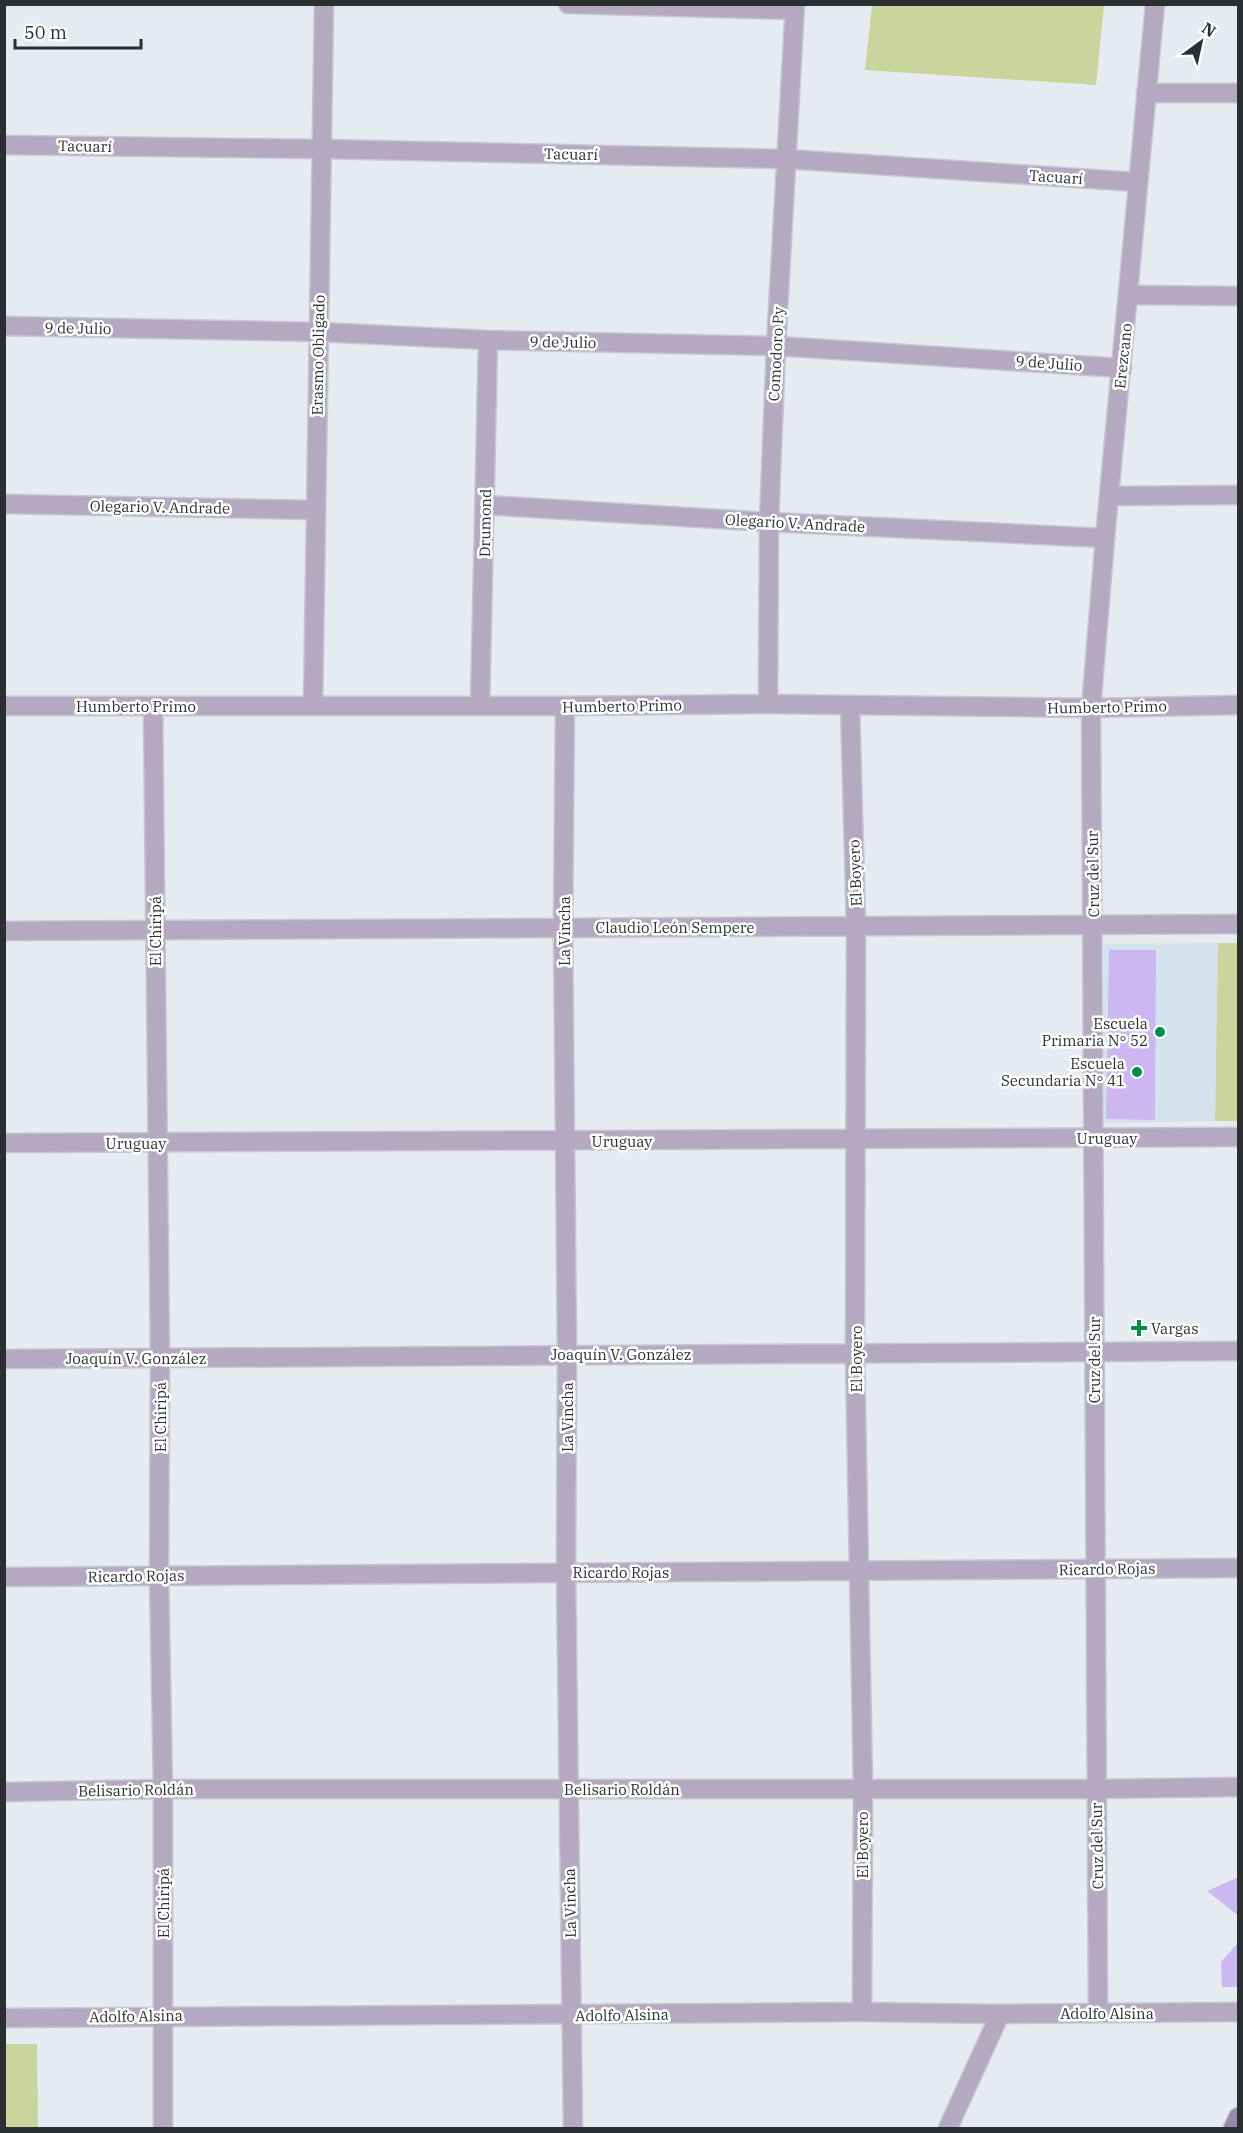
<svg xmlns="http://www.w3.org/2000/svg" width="1243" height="2133" font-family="'IBM Plex Serif',serif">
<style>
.built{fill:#d5e1ed}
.green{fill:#ccd49e}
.building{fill:#ccb7f0}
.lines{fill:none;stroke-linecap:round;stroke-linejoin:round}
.minor-casing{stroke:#c4c9ce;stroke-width:21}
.tertiary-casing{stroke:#c4c9ce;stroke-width:21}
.secondary-casing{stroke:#c4c9ce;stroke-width:21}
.minor{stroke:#b5a8c1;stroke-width:18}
.tertiary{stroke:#b5a8c1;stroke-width:18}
.secondary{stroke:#9a88ac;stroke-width:18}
.poi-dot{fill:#008c4b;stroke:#fff;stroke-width:2}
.labels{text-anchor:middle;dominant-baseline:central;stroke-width:5;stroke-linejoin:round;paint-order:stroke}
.street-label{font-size:15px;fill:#2c2f31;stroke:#fff}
.poi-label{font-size:15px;fill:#2c2f31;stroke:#fff;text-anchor:end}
</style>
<rect width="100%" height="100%" fill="#e5ebf1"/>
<path class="built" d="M 1218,943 L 1215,1121 L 1102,1123 L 1104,944 Z"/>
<path class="green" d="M 872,5 L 1104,5 L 1096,85 L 865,70 Z
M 1218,943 L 1238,943 L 1238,1121 L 1215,1121 Z
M 5,2044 L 37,2044 L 38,2128 L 5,2128 Z"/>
<path class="building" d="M 1109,950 L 1156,950 L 1155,1120 L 1106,1119 Z
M 1239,1877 L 1239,1916 L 1207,1891 Z
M 1239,1942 L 1239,1987 L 1222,1987 L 1221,1962 Z"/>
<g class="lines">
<defs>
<path id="minor" d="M 568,4 L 794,10
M 1146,93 L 1238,93
M 4,145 L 323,149 L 786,159 L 1137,182
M 1129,295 L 1238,296
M 4,326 L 319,332 L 488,340 L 776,346 L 1122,368
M 1109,496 L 1238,495
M 4,504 L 315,510
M 485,505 L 769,522 L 1105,538
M 768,704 L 769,522 L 776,346 L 795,4
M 850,705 L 856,926 L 855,1354 L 863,1788 L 862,2012
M 4,706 L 565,706 L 768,704 L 1091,708 L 1238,705
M 153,706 L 160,1358 L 159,1575 L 163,1789 L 163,2128
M 313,706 L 324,4
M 480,706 L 488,340
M 565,706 L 563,928 L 567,1354 L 566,1572 L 573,2128
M 4,931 L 1238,924
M 4,1143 L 1238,1137
M 4,1359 L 1238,1351
M 4,1577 L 1238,1568
M 4,1792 L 163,1789 L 1096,1789 L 1238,1787
M 948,2128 L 1000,2014"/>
<path id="tertiary" d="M 1098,2012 L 1091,708 L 1105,538 L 1155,4
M 4,2018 L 862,2012 L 1000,2014 L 1238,2012"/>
<path id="secondary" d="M 1233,2128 L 1238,2117"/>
</defs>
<use href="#minor" class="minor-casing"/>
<use href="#tertiary" class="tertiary-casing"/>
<use href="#secondary" class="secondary-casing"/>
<use href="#minor" class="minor"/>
<use href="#tertiary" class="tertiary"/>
<use href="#secondary" class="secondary"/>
</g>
<g class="poi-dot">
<circle cx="1160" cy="1032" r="6"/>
<circle cx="1137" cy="1072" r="6"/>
<path d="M1136 1319h6v6h6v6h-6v6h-6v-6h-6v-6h6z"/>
</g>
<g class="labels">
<g class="street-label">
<text transform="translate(85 146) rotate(1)">Tacuarí</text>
<text transform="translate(571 154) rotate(1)">Tacuarí</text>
<text transform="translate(1056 177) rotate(4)">Tacuarí</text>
<text transform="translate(78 328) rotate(1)">9 de Julio</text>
<text transform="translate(563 342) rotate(1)">9 de Julio</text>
<text transform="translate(776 354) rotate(-87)">Comodoro Py</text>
<text transform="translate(318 355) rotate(-89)">Erasmo Obligado</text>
<text transform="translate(1123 356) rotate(-84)">Erezcano</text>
<text transform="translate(1049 363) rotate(4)">9 de Julio</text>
<text transform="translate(160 507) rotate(1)">Olegario V. Andrade</text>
<text transform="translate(485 523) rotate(-89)">Drumond</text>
<text transform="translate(795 523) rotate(3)">Olegario V. Andrade</text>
<text x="136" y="706">Humberto Primo</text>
<text transform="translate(622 706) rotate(-1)">Humberto Primo</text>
<text transform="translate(1107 707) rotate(-1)">Humberto Primo</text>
<text transform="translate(855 873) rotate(-92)">El Boyero</text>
<text transform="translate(1093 874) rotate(-91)">Cruz del Sur</text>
<text x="675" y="927">Claudio León Sempere</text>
<text transform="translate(155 931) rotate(-90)">El Chiripá</text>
<text transform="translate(564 931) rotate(-90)">La Vincha</text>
<text x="1107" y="1138">Uruguay</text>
<text x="622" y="1141">Uruguay</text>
<text x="136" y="1143">Uruguay</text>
<text x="621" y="1354">Joaquín V. González</text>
<text x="136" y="1358">Joaquín V. González</text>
<text transform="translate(856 1359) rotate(-90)">El Boyero</text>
<text transform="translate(1094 1360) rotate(-90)">Cruz del Sur</text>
<text transform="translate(160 1417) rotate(-90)">El Chiripá</text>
<text transform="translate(567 1417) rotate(-90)">La Vincha</text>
<text transform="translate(1107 1569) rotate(-1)">Ricardo Rojas</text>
<text x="621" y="1572">Ricardo Rojas</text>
<text transform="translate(136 1576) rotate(-1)">Ricardo Rojas</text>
<text x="622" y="1789">Belisario Roldán</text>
<text transform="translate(136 1790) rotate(-1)">Belisario Roldán</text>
<text transform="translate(862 1845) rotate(-90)">El Boyero</text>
<text transform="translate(1097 1846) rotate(-91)">Cruz del Sur</text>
<text transform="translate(163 1903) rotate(-90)">El Chiripá</text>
<text transform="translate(570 1903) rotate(-91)">La Vincha</text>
<text x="1107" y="2013">Adolfo Alsina</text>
<text transform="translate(622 2015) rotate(-1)">Adolfo Alsina</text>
<text transform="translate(136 2016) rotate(-1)">Adolfo Alsina</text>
</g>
<g class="poi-label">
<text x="1148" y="1023">Escuela<tspan x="1148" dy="17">Primaria N° 52</tspan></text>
<text x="1125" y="1063">Escuela<tspan x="1125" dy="17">Secundaria N° 41</tspan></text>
<text x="1151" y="1328" text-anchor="start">Vargas</text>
</g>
</g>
<rect width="1243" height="2133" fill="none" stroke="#2c2f31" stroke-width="12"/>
<g transform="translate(1201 42) rotate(33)" stroke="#ffffff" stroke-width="4.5" paint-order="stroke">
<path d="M0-4.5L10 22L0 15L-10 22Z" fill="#2c2f31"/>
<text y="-9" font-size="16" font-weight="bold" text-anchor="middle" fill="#2c2f31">N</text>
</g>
<path d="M15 39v9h126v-9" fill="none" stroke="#2c2f31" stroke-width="3"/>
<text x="24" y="39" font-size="18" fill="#2c2f31" stroke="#ffffff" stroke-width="4.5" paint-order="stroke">50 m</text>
</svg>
